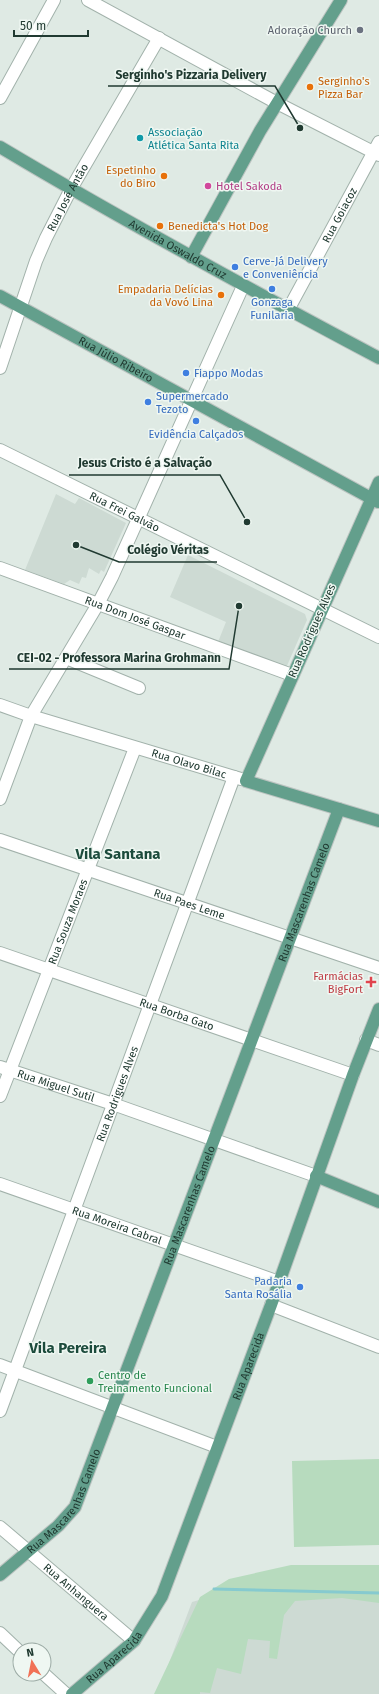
<svg xmlns="http://www.w3.org/2000/svg" width="379" height="1694" font-family="'Fira Sans',sans-serif">
<style>
.built{fill:#cddad3}
.green{fill:#b7dbbe}
.lines{fill:none;stroke-linecap:round;stroke-linejoin:round}
.stream{stroke:#86cacf;stroke-width:3}
.minor-casing{stroke:#a2b2ab;stroke-width:14}
.major-casing{stroke:#bcc4c1;stroke-width:14}
.minor{stroke:#fff;stroke-width:12}
.major{stroke:#639f8c;stroke-width:12}
.worship-dot{fill:#6b7280;stroke:#eff7f2;stroke-width:1.5}
.food-dot{fill:#e8710a;stroke:#eff7f2;stroke-width:1.5}
.culture-dot{fill:#0f9aa8;stroke:#eff7f2;stroke-width:1.5}
.hotel-dot{fill:#d1479c;stroke:#eff7f2;stroke-width:1.5}
.shop-dot{fill:#3f7fe0;stroke:#eff7f2;stroke-width:1.5}
.health-dot{fill:#e0444e;stroke:#eff7f2;stroke-width:1.5}
.leisure-dot{fill:#2e9e5b;stroke:#eff7f2;stroke-width:1.5}
.labels{text-anchor:middle;dominant-baseline:central;stroke-width:3;stroke-linejoin:round;paint-order:stroke}
.worship-label{font-size:11px;fill:#5b616d;stroke:#eff7f2;text-anchor:end}
.food-label{font-size:11px;fill:#c56008;stroke:#eff7f2;text-anchor:start}
.culture-label{font-size:11px;fill:#0d838f;stroke:#eff7f2;text-anchor:start}
.hotel-label{font-size:11px;fill:#b23c85;stroke:#eff7f2;text-anchor:start}
.street-label{font-size:11px;fill:#203a31;stroke:#eff7f2}
.shop-label{font-size:11px;fill:#366cbe;stroke:#eff7f2;text-anchor:start}
.health-label{font-size:11px;fill:#be3a42;stroke:#eff7f2;text-anchor:end}
.leisure-label{font-size:11px;fill:#27864d;stroke:#eff7f2;text-anchor:start}
.district-label{font-size:15px;font-weight:bold;fill:#1c4b3c;stroke:#eff7f2}
.leader{fill:none;stroke:#203a31;stroke-width:1.5}
.callout-dot{fill:#203a31;stroke:#eff7f2;stroke-width:1.5}
.callout-label{font-size:12px;text-anchor:middle;font-weight:bold;fill:#203a31;stroke:#eff7f2;stroke-width:3;stroke-linejoin:round;paint-order:stroke}
</style>
<rect width="100%" height="100%" fill="#dfeae4"/>
<path class="built" d="M 56,494 L 75,504 L 79,498 L 126,523 L 104,572 L 101,570 L 99,574 L 89,568 L 86,578 L 82,577 L 79,584 L 70,580 L 64,584 L 25,570 Z
M 188,555 L 305,614 L 307,620 L 286,668 L 218,642 L 226,622 L 170,597 Z
M 277,1578 L 379,1587 L 379,1694 L 167,1694 L 169,1663 L 192,1602 Z"/>
<path class="green" d="M 379,1459 L 379,1545 L 294,1547 L 292,1461 Z
M 291,1565 L 379,1565 L 379,1603 L 342,1598 L 295,1601 L 284,1615 L 277,1659 L 269,1658 L 270,1641 L 248,1639 L 241,1674 L 217,1668 L 210,1693 L 200,1692 L 200,1694 L 154,1694 L 200,1597 L 229,1579 Z"/>
<g class="lines">
<path class="stream" d="M 214,1589 L 379,1593"/>
<defs>
<g id="minor">
<path d="M 88,0 L 277,103 L 379,155"/>
<path d="M 0,98 L 54,0"/>
<path id="s1" d="M 288,310 L 379,142"/>
<path id="s2" d="M 0,368 L 36,261 L 46,238 L 71,189 L 159,38"/>
<path id="s3" d="M 0,450 L 379,637"/>
<path id="s4" d="M 0,568 L 292,675"/>
<path d="M 66,658 L 139,688"/>
<path id="s5" d="M 0,705 L 31,716 L 241,779"/>
<path d="M 0,799 L 31,716 L 98,604 L 112,577 L 243,286"/>
<path id="s6" d="M 0,840 L 379,968"/>
<path id="s7" d="M 0,953 L 353,1075"/>
<path d="M 366,1040 L 379,1045"/>
<path id="s8" d="M 0,1067 L 113,1104 L 316,1176"/>
<path id="s9" d="M 0,1096 L 135,748"/>
<path id="s10" d="M 0,1184 L 279,1282"/>
<path d="M 271,1305 L 379,1347"/>
<path d="M 0,1365 L 217,1447"/>
<path id="s11" d="M 0,1411 L 234,777"/>
<path id="s12" d="M 0,1527 L 134,1641"/>
<path d="M 0,1633 L 20,1652"/>
<path d="M 44,1674 L 66,1694"/>
</g>
<g id="major">
<path id="s13" d="M 0,147 C 124,221 251,290 379,358"/>
<path d="M 191,257 L 260,131 L 341,0"/>
<path id="s14" d="M 0,296 L 378,502"/>
<path d="M 379,482 L 246,781 L 379,821"/>
<path d="M 316,1176 L 379,1202"/>
<path id="s15" d="M 0,1575 L 58,1526 L 75,1507 L 339,809"/>
<path id="s16" d="M 72,1694 L 134,1641 L 162,1596 L 271,1305 L 353,1075 L 379,1009"/>
</g>
</defs>
<use href="#minor" class="minor-casing"/>
<use href="#major" class="major-casing"/>
<use href="#minor" class="minor"/>
<use href="#major" class="major"/>
</g>
<circle class="worship-dot" cx="360" cy="30" r="4"/>
<g class="food-dot">
<circle cx="310" cy="87" r="4"/>
<circle cx="164" cy="176" r="4"/>
<circle cx="160" cy="226" r="4"/>
<circle cx="221" cy="295" r="4"/>
</g>
<circle class="culture-dot" cx="140" cy="138" r="4"/>
<circle class="hotel-dot" cx="208" cy="186" r="4"/>
<g class="shop-dot">
<circle cx="235" cy="267" r="4"/>
<circle cx="272" cy="289" r="4"/>
<circle cx="186" cy="373" r="4"/>
<circle cx="148" cy="402" r="4"/>
<circle cx="196" cy="421" r="4"/>
<circle cx="300" cy="1287" r="4"/>
</g>
<path class="health-dot" d="M369 976h4v4h4v4h-4v4h-4v-4h-4v-4h4z"/>
<circle class="leisure-dot" cx="90" cy="1381" r="4"/>
<g class="labels">
<g class="worship-label">
<text x="352" y="30">Adoração Church</text>
</g>
<g class="food-label">
<text x="318" y="81">Serginho's<tspan x="318" dy="13">Pizza Bar</tspan></text>
<text x="156" y="170" text-anchor="end">Espetinho<tspan x="156" dy="13">do Biro</tspan></text>
<text x="168" y="226">Benedicta's Hot Dog</text>
<text x="213" y="289" text-anchor="end">Empadaria Delícias<tspan x="213" dy="13">da Vovó Lina</tspan></text>
</g>
<g class="culture-label">
<text x="148" y="132">Associação<tspan x="148" dy="13">Atlética Santa Rita</tspan></text>
</g>
<g class="hotel-label">
<text x="216" y="186">Hotel Sakoda</text>
</g>
<g class="street-label">
<text stroke="none"><textPath href="#s2" startOffset="184">Rua José Antão</textPath></text>
<text stroke="none"><textPath href="#s1" startOffset="108">Rua Goiacoz</textPath></text>
<text stroke="none"><textPath href="#s13" startOffset="205">Avenida Oswaldo Cruz</textPath></text>
<text stroke="none"><textPath href="#s14" startOffset="132">Rua Júlio Ribeiro</textPath></text>
<text stroke="none"><textPath href="#s3" startOffset="139">Rua Frei Galvão</textPath></text>
<text stroke="none"><textPath href="#s4" startOffset="144">Rua Dom José Gaspar</textPath></text>
<text transform="translate(312 631) rotate(-66)">Rua Rodrigues Alves</text>
<text stroke="none"><textPath href="#s5" startOffset="198">Rua Olavo Bilac</textPath></text>
<text stroke="none"><textPath href="#s15" startOffset="748">Rua Mascarenhas Camelo</textPath></text>
<text stroke="none"><textPath href="#s6" startOffset="200">Rua Paes Leme</textPath></text>
<text stroke="none"><textPath href="#s9" startOffset="187">Rua Souza Moraes</textPath></text>
<text stroke="none"><textPath href="#s7" startOffset="187">Rua Borba Gato</textPath></text>
<text stroke="none"><textPath href="#s8" startOffset="59">Rua Miguel Sutil</textPath></text>
<text stroke="none"><textPath href="#s11" startOffset="338">Rua Rodrigues Alves</textPath></text>
<text stroke="none"><textPath href="#s15" startOffset="424">Rua Mascarenhas Camelo</textPath></text>
<text stroke="none"><textPath href="#s10" startOffset="124">Rua Moreira Cabral</textPath></text>
<text stroke="none"><textPath href="#s16" startOffset="380">Rua Aparecida</textPath></text>
<text stroke="none"><textPath href="#s15" startOffset="100">Rua Mascarenhas Camelo</textPath></text>
<text stroke="none"><textPath href="#s12" startOffset="100">Rua Anhanguera</textPath></text>
<text stroke="none"><textPath href="#s16" startOffset="56">Rua Aparecida</textPath></text>
</g>
<g class="shop-label">
<text x="243" y="261">Cerve-Já Delivery<tspan x="243" dy="13">e Conveniência</tspan></text>
<text x="272" y="302" text-anchor="middle">Gonzaga<tspan x="272" dy="13">Funilaria</tspan></text>
<text x="194" y="373">Fiappo Modas</text>
<text x="156" y="396">Supermercado<tspan x="156" dy="13">Tezoto</tspan></text>
<text x="196" y="434" text-anchor="middle">Evidência Calçados</text>
<text x="292" y="1281" text-anchor="end">Padaria<tspan x="292" dy="13">Santa Rosália</tspan></text>
</g>
<g class="health-label">
<text x="363" y="976">Farmácias<tspan x="363" dy="13">BigFort</tspan></text>
</g>
<g class="leisure-label">
<text x="98" y="1375">Centro de<tspan x="98" dy="13">Treinamento Funcional</tspan></text>
</g>
<g class="district-label">
<text x="118" y="854">Vila Santana</text>
<text x="68" y="1348">Vila Pereira</text>
</g>
</g>
<path class="leader" d="M300 128L275 86H108M247 522L220 475H69M76 545L119 562H217M239 606L229 669H9"/>
<g class="callout-dot">
<circle cx="300" cy="128" r="4"/>
<circle cx="247" cy="522" r="4"/>
<circle cx="76" cy="545" r="4"/>
<circle cx="239" cy="606" r="4"/>
</g>
<g class="callout-label">
<text x="191" y="79">Serginho's Pizzaria Delivery</text>
<text x="145" y="467">Jesus Cristo é a Salvação</text>
<text x="168" y="554">Colégio Véritas</text>
<text x="119" y="662">CEI-02 - Professora Marina Grohmann</text>
</g>
<g transform="translate(32 1662) rotate(350)"><circle r="19" fill="#eff7f2" stroke="#9caba5"/>
<path d="M0-3L7 15L0 10L-7 15Z" fill="#f17156"/>
<text y="-6" font-size="11" font-weight="bold" text-anchor="middle" fill="#203a31">N</text>
</g>
<path d="M14 30v6h74v-6" fill="none" stroke="#203a31" stroke-width="2"/>
<text x="20" y="30" font-size="12" fill="#203a31" stroke="#eff7f2" stroke-width="3" paint-order="stroke">50 m</text>
</svg>
